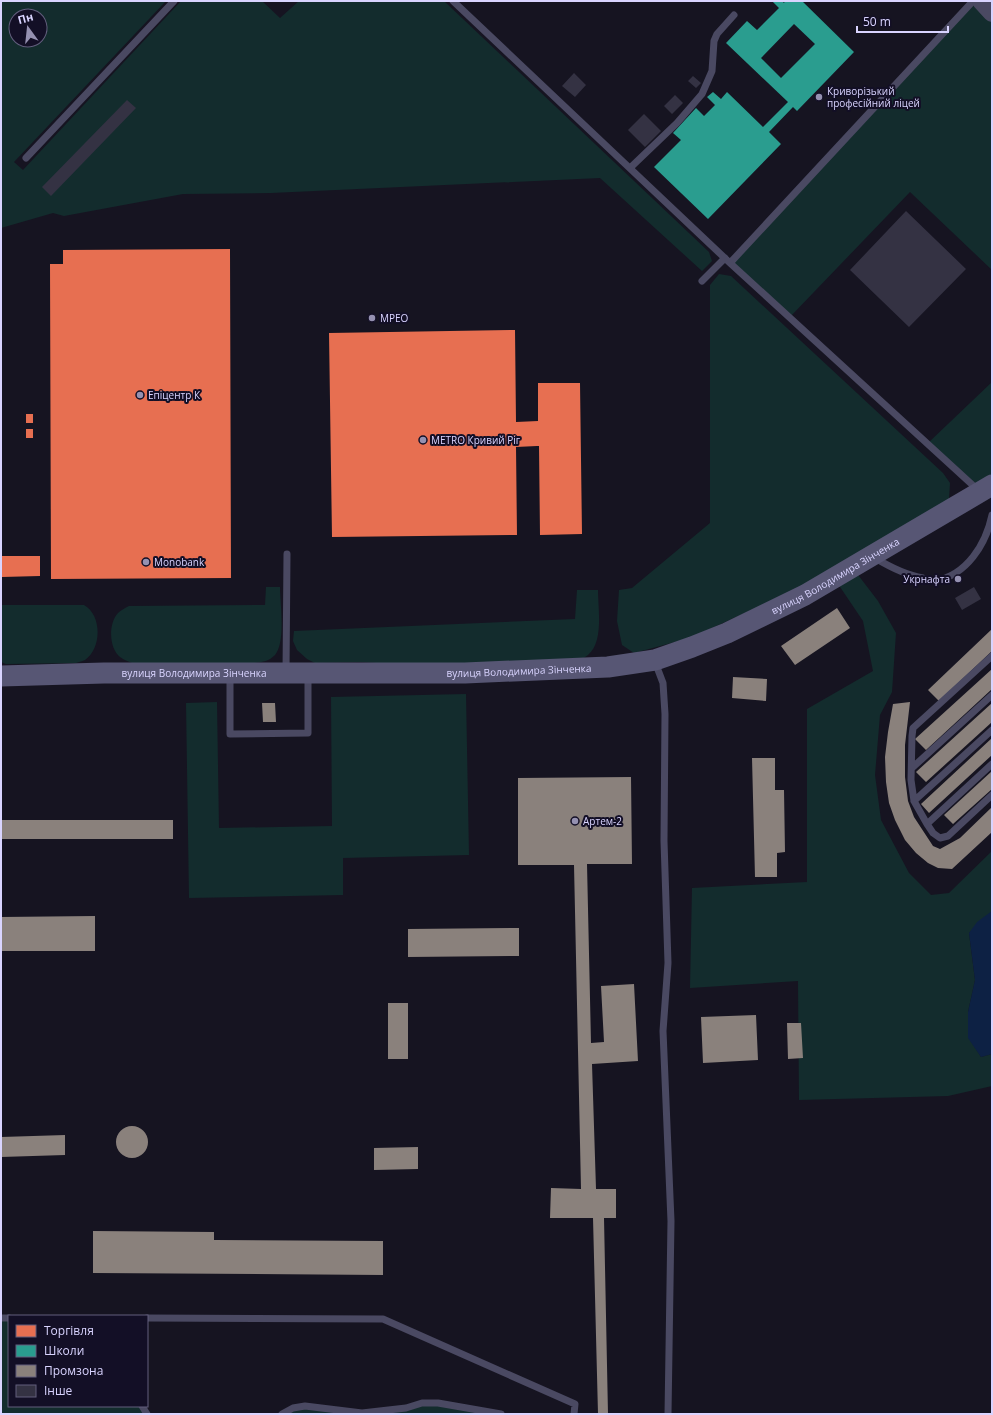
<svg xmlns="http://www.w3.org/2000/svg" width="993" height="1415" font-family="'Open Sans',sans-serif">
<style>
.green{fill:#132c2d;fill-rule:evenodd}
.water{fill:#0d2144}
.shops{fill:#e76f51}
.schools{fill:#2a9d8f;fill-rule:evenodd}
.industry{fill:#8a817c}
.building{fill:#343243}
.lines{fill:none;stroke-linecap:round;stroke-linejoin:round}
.service{stroke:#4a4962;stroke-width:7}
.tertiary{stroke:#4a4962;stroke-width:18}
.secondary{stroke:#575674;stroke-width:21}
.poi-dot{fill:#9591b1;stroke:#130f26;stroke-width:1.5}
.labels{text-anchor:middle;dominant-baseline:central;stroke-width:4;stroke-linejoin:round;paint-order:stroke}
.poi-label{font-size:10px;fill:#d9d4ff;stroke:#130f26;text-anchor:start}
.street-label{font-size:10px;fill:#d9d4ff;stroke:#130f26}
</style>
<rect width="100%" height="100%" fill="#161421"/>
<path class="green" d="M 1,1 L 166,1 L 14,162 L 23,170 L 181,1 L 262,1 L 280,18 L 299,1 L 444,1 L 709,252 L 712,261 L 702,271 L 600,178 L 271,193 L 183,194 L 64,216 L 53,213 L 1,228 ZM 16,16 L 40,16 L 40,40 L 16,40 Z
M 973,1 L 992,13 L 992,270 L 910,192 L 790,317 L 730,263 Z
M 719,274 L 731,276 L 943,473 L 950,483 L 949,499 L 802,587 L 690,638 L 634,653 L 622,645 L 617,621 L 619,590 L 632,588 L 710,523 L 710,285 Z
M 992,382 L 992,485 L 980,492 L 927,444 Z
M 852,567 L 878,601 L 896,633 L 892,692 L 880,715 L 875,775 L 881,820 L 909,873 L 931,895 L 949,893 L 992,851 L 992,911 L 969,933 L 975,980 L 968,1012 L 969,1038 L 981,1057 L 992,1054 L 992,1086 L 948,1096 L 799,1100 L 798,981 L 690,988 L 692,888 L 807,882 L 807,709 L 873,671 L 863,621 L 834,578 Z
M 266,587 L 280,587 C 280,603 286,642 275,655 C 269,661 263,662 255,663 L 132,663 C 128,661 124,660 120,657 C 109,648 108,624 118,613 C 121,610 125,608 129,606 L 265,605 Z
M 577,590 L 598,590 C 598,608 604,642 588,655 C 586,657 583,658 580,660 L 423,666 L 361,662 L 315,663 L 307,659 L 297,650 L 293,641 L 294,631 L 575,619 Z
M 1,605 L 84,605 C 102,615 102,648 85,660 C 83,661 79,662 76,663 L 6,664 L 1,662 Z
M 466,694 L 469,855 L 343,858 L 343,895 L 189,898 L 186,703 L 217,702 L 219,828 L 332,826 L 331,697 Z
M 1,1318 L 9,1318 L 9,1406 L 142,1406 L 147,1414 L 1,1414 Z
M 422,1403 L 501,1414 L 282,1414 L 293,1408 L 362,1413 Z"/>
<path class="water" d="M 992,911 L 992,1054 L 981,1057 L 968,1038 L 968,1012 L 975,980 L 969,933 L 977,922 Z"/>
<path class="shops" d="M 230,249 L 231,578 L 51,579 L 50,264 L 63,264 L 63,250 Z
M 515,330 L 516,422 L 538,421 L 538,383 L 580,383 L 582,534 L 540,535 L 539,446 L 537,446 L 516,447 L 517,535 L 332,537 L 329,333 Z
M 26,414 L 33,414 L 33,423 L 26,423 Z
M 26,429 L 33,429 L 33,438 L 26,438 Z
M 2,556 L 40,556 L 40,576 L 2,577 Z"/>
<path class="schools" d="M 772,1 L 782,1 L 784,3 L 785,1 L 802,1 L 854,52 L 797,111 L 793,107 L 769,132 L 781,144 L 708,219 L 654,167 L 681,140 L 673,133 L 696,108 L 704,116 L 715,105 L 707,97 L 713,92 L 721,99 L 727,92 L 763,127 L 788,102 L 726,43 L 747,21 L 757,30 L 779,8 ZM 794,24 L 815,44 L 781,78 L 761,58 Z"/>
<path class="industry" d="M 837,608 L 850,628 L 795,665 L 781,646 Z
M 992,629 L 992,651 L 939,701 L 928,690 Z
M 992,669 L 992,689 L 926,750 L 915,739 Z
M 733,677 L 767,679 L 766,701 L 732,698 Z
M 910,702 L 905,745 L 905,777 L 908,801 L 914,817 L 933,846 L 940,849 L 960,838 L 992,807 L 992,832 L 952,869 L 938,868 L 928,863 L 916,853 L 905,840 L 895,820 L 889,803 L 886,782 L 885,757 L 888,732 L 893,704 Z
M 262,703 L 275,703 L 276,722 L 263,722 Z
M 992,703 L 992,722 L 926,782 L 916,772 Z
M 992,738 L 992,755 L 929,813 L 921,804 Z
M 752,758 L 775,758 L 775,790 L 784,790 L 785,852 L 777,853 L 777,877 L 755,877 Z
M 992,771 L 992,789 L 953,824 L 944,815 Z
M 631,777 L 632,864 L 587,864 L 591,1043 L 604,1042 L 601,986 L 634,984 L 638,1061 L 592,1064 L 596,1189 L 616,1189 L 616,1218 L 604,1218 L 608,1414 L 598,1414 L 593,1218 L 550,1218 L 551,1188 L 581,1189 L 574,865 L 518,865 L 518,778 Z
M 1,820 L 173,820 L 173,839 L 1,839 Z
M 95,916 L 95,951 L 1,951 L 1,917 Z
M 519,928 L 519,956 L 408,957 L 408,929 Z
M 388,1003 L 408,1003 L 408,1059 L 388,1059 Z
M 756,1015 L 758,1060 L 703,1063 L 701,1017 Z
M 787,1023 L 801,1023 L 803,1058 L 788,1059 Z
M116 1142a16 16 0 1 1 32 0a16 16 0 1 1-32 0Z
M 65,1135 L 65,1155 L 1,1157 L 1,1137 Z
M 418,1147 L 418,1169 L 374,1170 L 374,1148 Z
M 93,1231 L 214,1232 L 214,1240 L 383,1241 L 383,1275 L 93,1273 Z"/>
<path class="building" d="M 574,73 L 586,85 L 575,97 L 562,86 Z
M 693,76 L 701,83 L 696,88 L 688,81 Z
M 675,95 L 683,103 L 672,114 L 664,106 Z
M 127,100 L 136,108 L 51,196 L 42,187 Z
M 644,114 L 661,131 L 645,147 L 628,130 Z
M 906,211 L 966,269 L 909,327 L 850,270 Z
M 974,587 L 981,599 L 962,610 L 955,598 Z"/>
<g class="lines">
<path class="service" d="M 453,1 L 730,263 L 978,490
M 26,158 L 174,1
M 630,168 L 677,123 L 702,94 L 712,71 L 714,41 L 717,34 L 734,15
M 730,263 L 973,1
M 702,281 L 725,258
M 875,558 C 890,567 905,575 923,578 C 926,579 931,581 935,581 C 967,575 986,544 992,515
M 655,662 L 663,683 L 665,714 L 664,841 L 668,963 L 663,1031 L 671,1221 L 668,1414
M 286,672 L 287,554
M 230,674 L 230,734 L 308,733 L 308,675
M 992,764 L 927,824 L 933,833 L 940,838 L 948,836 L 992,795
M 912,768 L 992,695
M 914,801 L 992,730
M 927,824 L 914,801 L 911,780 L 912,736 L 913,728 L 992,656
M 1,1318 L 9,1318
M 147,1318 L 383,1319 L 575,1404 L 574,1414
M 142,1406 L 147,1414
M 282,1414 L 293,1408 L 305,1406 L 362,1413 L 406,1408 L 422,1403 L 438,1403 L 501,1414"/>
<path class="tertiary" d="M 981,1 L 992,13"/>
<path class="secondary" id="s1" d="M 1,676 L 104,673 L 465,673 L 608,667 L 655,660 L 692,647 L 727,633 L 805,595 L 992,485"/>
</g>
<g class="poi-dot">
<circle cx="819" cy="97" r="4"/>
<circle cx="372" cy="318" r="4"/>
<circle cx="140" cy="395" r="4"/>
<circle cx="423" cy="440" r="4"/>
<circle cx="146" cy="562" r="4"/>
<circle cx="958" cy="579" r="4"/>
<circle cx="575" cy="821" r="4"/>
</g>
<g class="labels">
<g class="poi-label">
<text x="827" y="91">Криворізький<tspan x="827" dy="12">професійний ліцей</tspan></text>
<text x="380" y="318">МРЕО</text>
<text x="148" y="395">Епіцентр К</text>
<text x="431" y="440">METRO Кривий Ріг</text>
<text x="154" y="562">Monobank</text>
<text x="950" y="579" text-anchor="end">Укрнафта</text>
<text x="583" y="821">Артем-2</text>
</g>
<g class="street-label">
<text stroke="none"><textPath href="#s1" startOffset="854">вулиця Володимира Зінченка</textPath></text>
<text stroke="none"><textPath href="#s1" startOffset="518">вулиця Володимира Зінченка</textPath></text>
<text stroke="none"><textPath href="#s1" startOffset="193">вулиця Володимира Зінченка</textPath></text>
</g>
</g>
<rect width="993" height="1415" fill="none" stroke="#d9d4ff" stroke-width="4"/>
<rect x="8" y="1315" width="140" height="92" fill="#130f26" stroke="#625e7d"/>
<rect x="16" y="1325" width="20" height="12" fill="#e76f51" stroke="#625e7d"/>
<text x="44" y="1335" font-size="12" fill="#d9d4ff">Торгівля</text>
<rect x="16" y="1345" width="20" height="12" fill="#2a9d8f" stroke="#625e7d"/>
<text x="44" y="1355" font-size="12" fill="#d9d4ff">Школи</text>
<rect x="16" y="1365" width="20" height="12" fill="#8a817c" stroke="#625e7d"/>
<text x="44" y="1375" font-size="12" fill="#d9d4ff">Промзона</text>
<rect x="16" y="1385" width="20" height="12" fill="#343243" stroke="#625e7d"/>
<text x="44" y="1395" font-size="12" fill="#d9d4ff">Інше</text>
<g transform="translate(28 28) rotate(345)"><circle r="19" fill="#130f26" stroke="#625e7d"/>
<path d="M0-3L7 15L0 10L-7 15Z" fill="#9591b1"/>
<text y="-6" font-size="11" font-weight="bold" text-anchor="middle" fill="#d9d4ff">Пн</text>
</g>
<path d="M857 26v6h91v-6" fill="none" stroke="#d9d4ff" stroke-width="2"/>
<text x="863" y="26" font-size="12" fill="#d9d4ff" stroke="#130f26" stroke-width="3" paint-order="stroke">50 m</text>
</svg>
